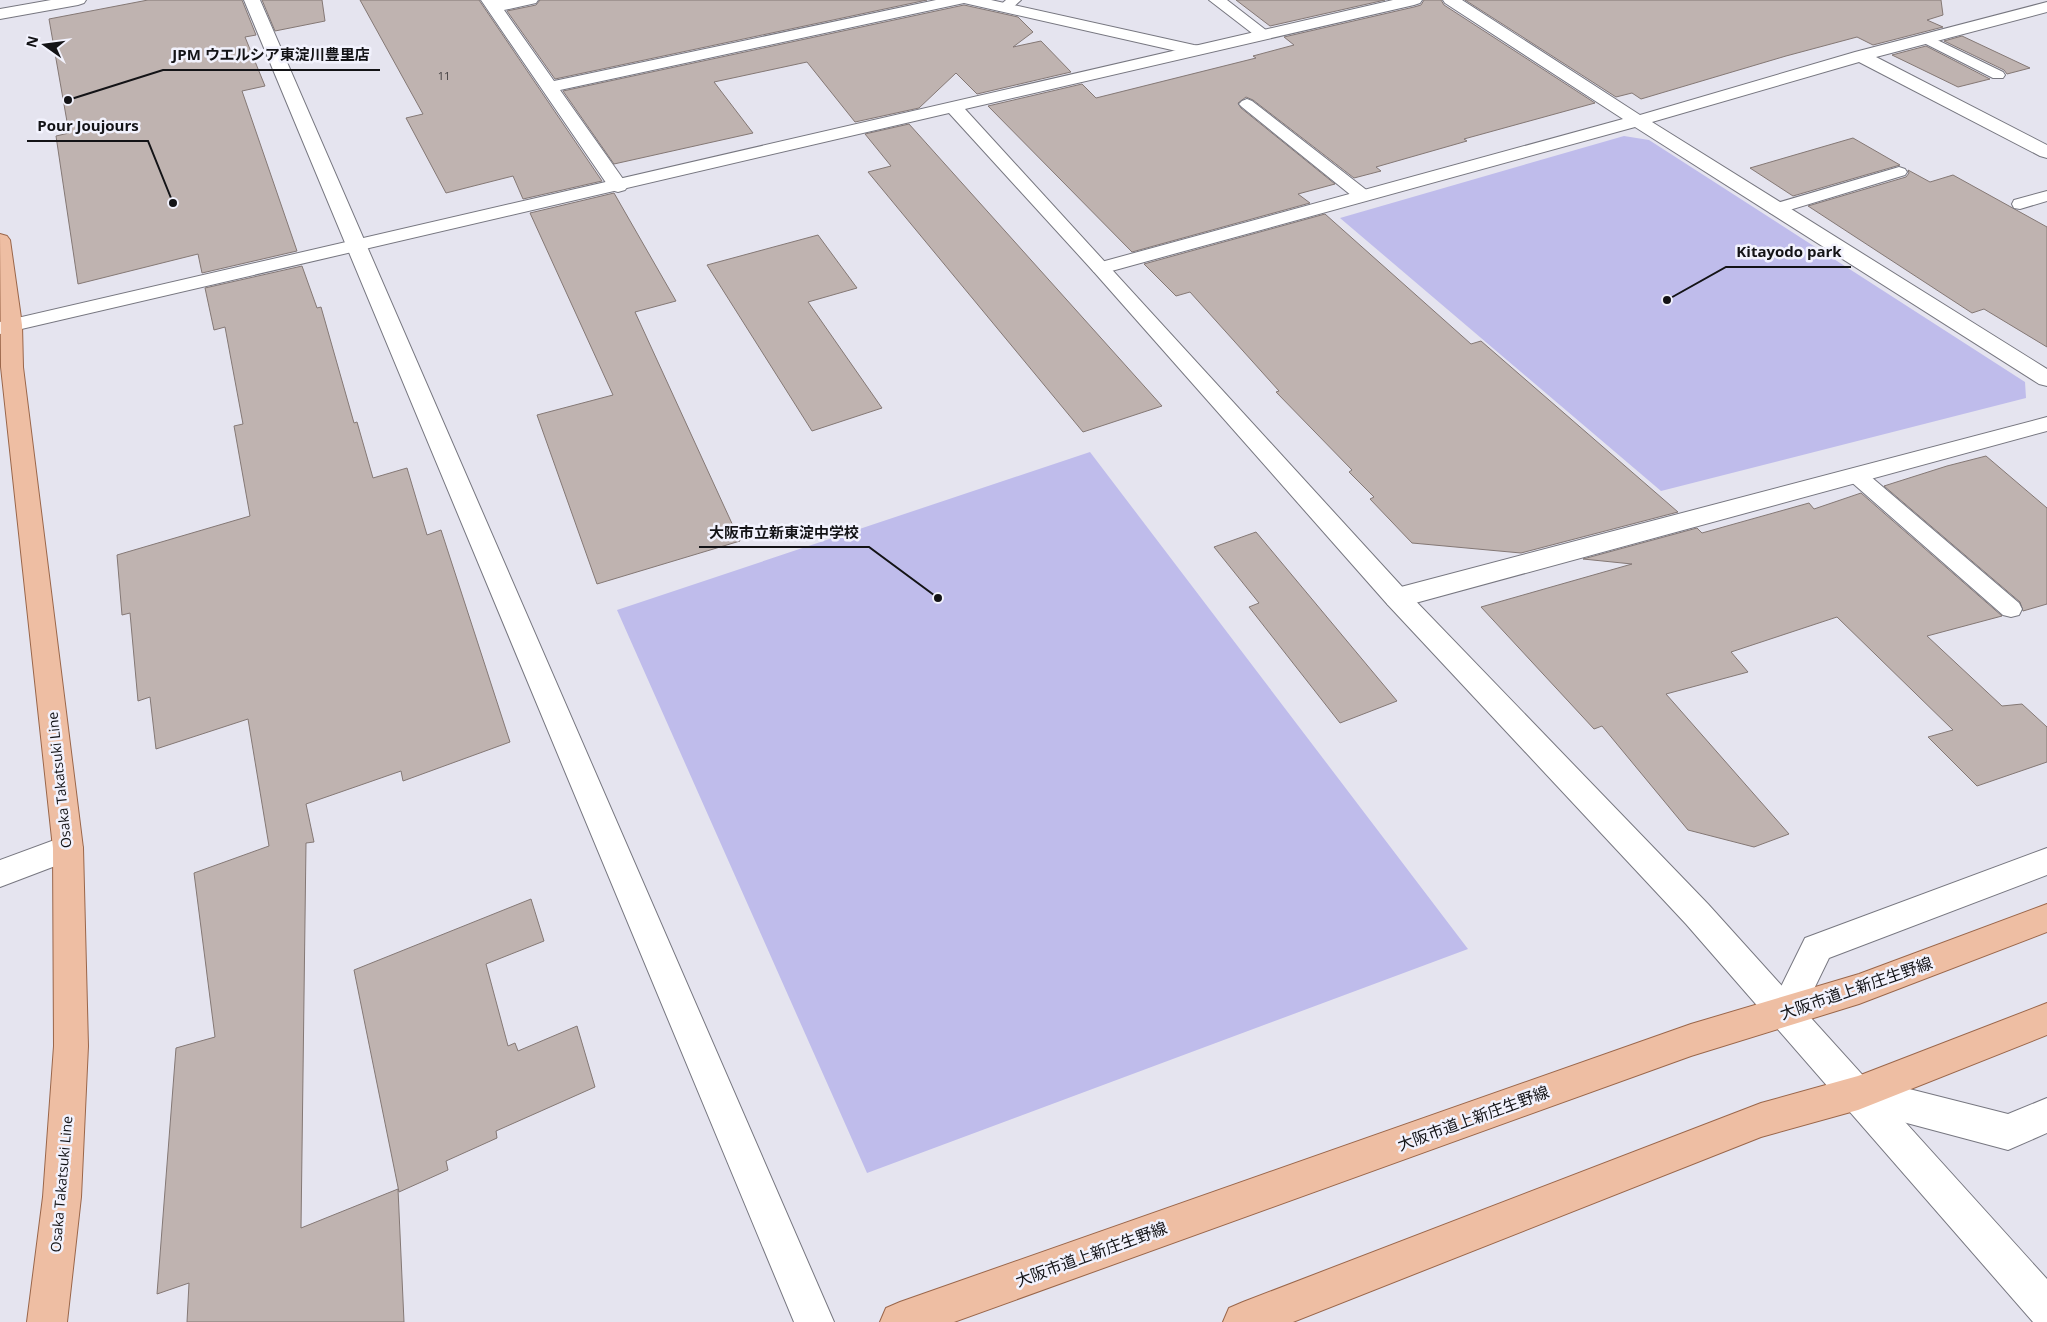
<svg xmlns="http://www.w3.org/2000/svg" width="2047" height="1322" font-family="'Open Sans','Noto Sans JP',sans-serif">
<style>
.green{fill:#bfbceb}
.building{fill:#bfb3b0;stroke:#847875}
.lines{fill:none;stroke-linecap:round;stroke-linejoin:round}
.service-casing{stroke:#777780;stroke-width:2}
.minor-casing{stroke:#777780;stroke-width:2}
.tertiary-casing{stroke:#777780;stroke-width:2}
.primary-casing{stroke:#9a664a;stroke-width:2}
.service{fill:#fff;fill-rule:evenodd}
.minor{fill:#fff;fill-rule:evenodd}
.tertiary{fill:#fff;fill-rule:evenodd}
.primary{fill:#eebea3;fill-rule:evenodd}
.labels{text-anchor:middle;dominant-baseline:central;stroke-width:5;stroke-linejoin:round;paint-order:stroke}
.number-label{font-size:11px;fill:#3e3b3c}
.street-label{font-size:14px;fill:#131316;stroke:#f2f2fd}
.near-street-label{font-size:16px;fill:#131316;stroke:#f2f2fd}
.leader{fill:none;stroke:#131316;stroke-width:2}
.callout-dot{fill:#131316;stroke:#f2f2fd;stroke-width:2}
.callout-label{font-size:15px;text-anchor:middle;font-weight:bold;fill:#131316;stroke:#f2f2fd;stroke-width:5;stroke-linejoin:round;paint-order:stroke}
</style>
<rect width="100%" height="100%" fill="#e5e4ef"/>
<path class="green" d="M 1624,136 L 1649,140 L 2025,382 L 2026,398 L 1661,491 L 1340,218 Z
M 1090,452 L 1468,949 L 867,1173 L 617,610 Z"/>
<path class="building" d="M 148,0 L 242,0 L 256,35 L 245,37 L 265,86 L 242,91 L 297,251 L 202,273 L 198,254 L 78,284 L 56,136 L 69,133 L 49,19 Z
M 262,0 L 322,0 L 325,21 L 275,31 Z
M 360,0 L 479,0 L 602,181 L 523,199 L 513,176 L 446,193 L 406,118 L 423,114 Z
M 540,0 L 927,0 L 555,79 L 507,11 L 536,5 Z
M 1236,0 L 1385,0 L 1270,26 Z
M 1424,0 L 1441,0 L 1444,5 L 1595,103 L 1464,139 L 1467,141 L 1376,167 L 1381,171 L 1354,178 L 1253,100 L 1246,97 L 1238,103 L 1241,108 L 1335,184 L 1298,194 L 1310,203 L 1132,252 L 988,106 L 1082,84 L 1096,98 L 1256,58 L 1253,56 L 1294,45 L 1284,37 L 1414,7 L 1421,5 Z
M 1465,0 L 1941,0 L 1943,15 L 1927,20 L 1943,27 L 1873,45 L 1857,37 L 1786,56 L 1641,99 L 1632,93 L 1616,97 Z
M 964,5 L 1018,17 L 1033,32 L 1013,47 L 1041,41 L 1071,72 L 977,94 L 956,73 L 919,108 L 855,122 L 807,62 L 714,82 L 753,133 L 614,164 L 563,91 Z
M 1962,36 L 2030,68 L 2007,74 L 2004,70 L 1944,41 Z
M 1926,46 L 1990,79 L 1958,87 L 1892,55 Z
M 909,124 L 1162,406 L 1083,432 L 868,172 L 891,166 L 865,134 Z
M 1853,138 L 1900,165 L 1793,196 L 1750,168 Z
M 1908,170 L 1930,182 L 1953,175 L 2047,227 L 2047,347 L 1984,309 L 1972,313 L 1808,206 L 1906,177 L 1909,173 Z
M 614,193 L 676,301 L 635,312 L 740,541 L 597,584 L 537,415 L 613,395 L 530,213 Z
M 1325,214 L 1471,344 L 1481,341 L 1678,512 L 1521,553 L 1412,543 L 1370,499 L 1374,497 L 1349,472 L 1352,470 L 1276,392 L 1279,391 L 1190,292 L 1176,296 L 1144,264 Z
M 818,235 L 857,288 L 808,302 L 882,408 L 812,431 L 707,265 Z
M 302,266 L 317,308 L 321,307 L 354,423 L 357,422 L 373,478 L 407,468 L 427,535 L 441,530 L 510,742 L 403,781 L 401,771 L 306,804 L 314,842 L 306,843 L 301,1228 L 398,1189 L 404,1322 L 187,1322 L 189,1283 L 157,1294 L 176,1048 L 215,1037 L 194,873 L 269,846 L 248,719 L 156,749 L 150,697 L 138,701 L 130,613 L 122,615 L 117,555 L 250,516 L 234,426 L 243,424 L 225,327 L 214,330 L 205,288 Z
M 1986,456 L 2047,508 L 2047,604 L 2023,611 L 2020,602 L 1884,486 L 1947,466 Z
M 1861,493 L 2002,616 L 1927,636 L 2002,706 L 2022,704 L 2047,727 L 2047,762 L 1977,786 L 1928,737 L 1953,730 L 1837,617 L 1731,652 L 1748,672 L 1666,694 L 1789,834 L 1754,847 L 1688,830 L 1602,726 L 1594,729 L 1481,607 L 1632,564 L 1583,559 L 1697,528 L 1702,533 L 1809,503 L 1814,509 Z
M 1256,532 L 1397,701 L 1340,723 L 1249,607 L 1259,603 L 1214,547 Z
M 531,899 L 544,941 L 486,964 L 508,1046 L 515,1043 L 518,1051 L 577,1026 L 595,1087 L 496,1131 L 497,1138 L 446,1161 L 448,1170 L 399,1192 L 354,970 Z"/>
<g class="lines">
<defs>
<path id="service" d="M 1006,0 L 1021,0 L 1009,11 L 999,11 L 997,8 Z
M 1927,35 L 2003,72 L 2005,75 L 2003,78 L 1993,78 L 1922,42 L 1920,39 L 1922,36 Z
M 1247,99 L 1252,101 L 1369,192 L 1371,196 L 1369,200 L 1357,200 L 1242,107 L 1239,104 L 1242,101 Z
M 1899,167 L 1905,169 L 1907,172 L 1905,175 L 1776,214 L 1770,213 L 1768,209 L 1770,205 Z
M 2047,191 L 2047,201 L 2020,209 L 2014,208 L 2012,204 L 2014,200 Z
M 1856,468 L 1863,470 L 2019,603 L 2022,609 L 2019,615 L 2011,617 L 2003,615 L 1849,480 L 1846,475 L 1849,470 Z"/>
<path id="minor" d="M 244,0 L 260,0 L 834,1322 L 794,1322 Z
M 481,0 L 538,0 L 536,3 L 504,10 L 554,81 L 936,0 L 991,0 L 1194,45 L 1200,46 L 1202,50 L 1200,54 L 1194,55 L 964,3 L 560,90 L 628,186 L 625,190 L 618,192 L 611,190 Z
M 1209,0 L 1227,0 L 1271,34 L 1269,37 L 1257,37 Z
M 1443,0 L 1462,0 L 1640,115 L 1855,52 L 2047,2 L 2047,12 L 1876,57 L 2047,145 L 2047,158 L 2040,156 L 1859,62 L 1652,122 L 2047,369 L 2047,386 L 2039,384 L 1635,127 L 1108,272 L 1101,274 L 1094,272 L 1091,268 L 1094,264 L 1623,119 L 1445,3 Z
M 2047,417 L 2047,431 L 1397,608 L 1388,605 L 1384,598 L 1388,591 L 1397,588 Z
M 68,835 L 79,839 L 83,848 L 79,857 L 0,887 L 0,860 Z
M 2047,848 L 2047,875 L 1829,958 L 1797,1024 L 1785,1029 L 1773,1024 L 1768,1013 L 1805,938 Z
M 1858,1076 L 2008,1114 L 2047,1098 L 2047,1133 L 2008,1150 L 1858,1110 L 1846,1105 L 1840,1093 L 1846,1081 Z"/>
<path id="tertiary" d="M 51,0 L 86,0 L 84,3 L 78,5 L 0,19 L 0,9 Z
M 1393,0 L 1422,0 L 1420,3 L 1414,5 L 965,109 L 1406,591 L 1708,904 L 2047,1279 L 2047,1322 L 2033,1322 L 1686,924 L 1388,605 L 1094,272 L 949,113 L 0,334 L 0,322 Z"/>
<path id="primary" d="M 0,234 L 7,236 L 10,240 L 22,325 L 23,367 L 83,848 L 88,1046 L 81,1197 L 67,1322 L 27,1322 L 43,1197 L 54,1046 L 53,848 L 1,367 Z
M 2047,904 L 2047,932 L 1859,1004 L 1691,1056 L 954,1322 L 880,1322 L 886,1308 L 900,1302 L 1691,1024 L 1859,974 Z
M 2047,1003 L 2047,1035 L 1858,1110 L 1761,1137 L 1293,1322 L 1223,1322 L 1229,1308 L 1243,1302 L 1761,1103 L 1858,1076 Z"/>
</defs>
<use href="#service" class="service-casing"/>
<use href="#minor" class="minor-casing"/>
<use href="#tertiary" class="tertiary-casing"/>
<use href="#primary" class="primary-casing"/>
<use href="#service" class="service"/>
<use href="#minor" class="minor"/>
<use href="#tertiary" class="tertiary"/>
<use href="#primary" class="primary"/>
</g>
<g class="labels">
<g class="number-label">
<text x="444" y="75">11</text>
</g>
<g class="street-label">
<text transform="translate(59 780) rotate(-96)">Osaka Takatsuki Line</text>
<text transform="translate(61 1184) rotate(-85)">Osaka Takatsuki Line</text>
</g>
<g class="near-street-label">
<text transform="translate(1856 988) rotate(-19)">大阪市道上新庄生野線</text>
<text transform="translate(1473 1118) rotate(-20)">大阪市道上新庄生野線</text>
<text transform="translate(1091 1254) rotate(-20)">大阪市道上新庄生野線</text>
</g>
</g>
<path class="leader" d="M68 100L163 70H380M173 203L148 141H27M1667 300L1726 267H1851M938 598L869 547H699"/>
<g class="callout-dot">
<circle cx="68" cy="100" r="5"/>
<circle cx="173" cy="203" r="5"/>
<circle cx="1667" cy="300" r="5"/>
<circle cx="938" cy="598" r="5"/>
</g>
<g class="callout-label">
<text x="271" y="60">JPM ウエルシア東淀川豊里店</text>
<text x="88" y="131">Pour Joujours</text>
<text x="1789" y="257">Kitayodo park</text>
<text x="784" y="538">大阪市立新東淀中学校</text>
</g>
<g transform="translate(45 45) rotate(284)" stroke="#f2f2fd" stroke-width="4" paint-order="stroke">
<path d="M0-4L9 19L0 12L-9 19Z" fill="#131316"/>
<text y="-8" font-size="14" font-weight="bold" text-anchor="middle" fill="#131316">N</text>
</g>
</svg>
